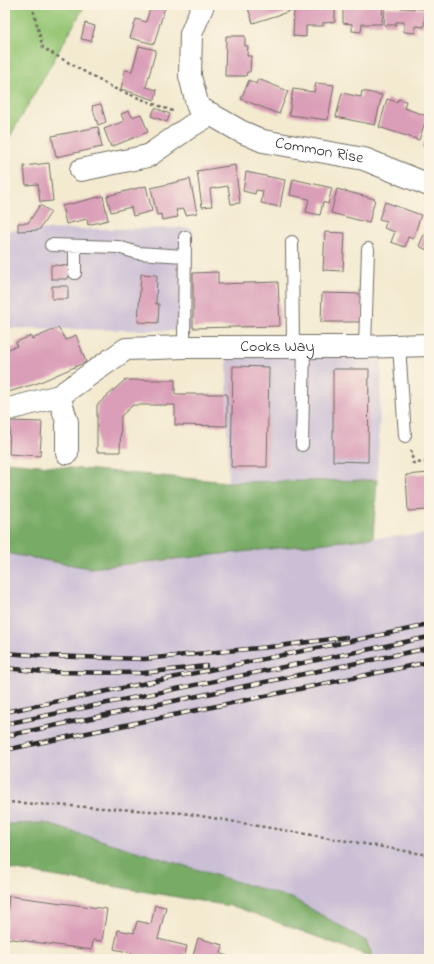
<svg xmlns="http://www.w3.org/2000/svg" width="434" height="964" font-family="'Indie Flower',sans-serif">
<style>
.industrial{fill:#cbbfd5}
.green{fill:#95c675;stroke:#607850}
.forest{fill:#78ab66;stroke:#526b48}
.building{fill:#da9eb8}
.lines{fill:none;stroke-linecap:round;stroke-linejoin:round}
.service-casing{stroke:#716e65;stroke-width:14}
.minor-casing{stroke:#716e65;stroke-width:24}
.path{stroke:#716e65;stroke-width:2.5;stroke-dasharray:3 3;stroke-linecap:butt}
.service{stroke:#fff;stroke-width:12}
.minor{stroke:#fff;stroke-width:22}
.rail-casing{stroke:#2b2b2b;stroke-width:4.5}
.rail{stroke:#fcf5e5;stroke-width:3;stroke-dasharray:9;stroke-linecap:butt}
.labels{text-anchor:middle;dominant-baseline:central;stroke-width:4;stroke-linejoin:round;paint-order:stroke}
.street-label{font-size:16px;fill:#2b2b2b;stroke:#fcf5e5}
</style>
<rect width="100%" height="100%" fill="#fcf5e5"/>
<filter id="ink" filterUnits="userSpaceOnUse"><feTurbulence type="fractalNoise" baseFrequency=".025" numOctaves="2"/><feDisplacementMap in="SourceGraphic" scale="8" xChannelSelector="R" yChannelSelector="G"/><feConvolveMatrix kernelMatrix="1 2 1 2 8 2 1 2 1" color-interpolation-filters="sRGB"/></filter>
<filter id="wash" filterUnits="userSpaceOnUse"><feTurbulence type="fractalNoise" baseFrequency=".012" numOctaves="4" result="noise"/><feDisplacementMap in="SourceGraphic" scale="16" xChannelSelector="R" yChannelSelector="G"/><feGaussianBlur stdDeviation="0.9" result="paint"/><feColorMatrix in="noise" values="0 0 0 0 0 0 0 0 0 0 0 0 0 0 0 0 0 1.4 0 .05"/><feComposite in="paint" operator="in"/></filter>
<g filter="url(#wash)">
<rect width="100%" height="100%" fill="#f3ead0"/>
<path class="industrial" d="M 192,228 L 191,331 L 5,328 L 5,230 Z
M 227,347 L 359,347 L 382,361 L 377,480 L 228,482 Z
M 429,534 L 429,959 L 376,959 L 365,941 L 294,899 L 44,823 L 5,824 L 5,553 L 90,568 L 373,538 Z"/>
<path class="green" d="M 5,5 L 85,5 L 5,145 Z"/>
<path class="forest" d="M 5,462 L 228,482 L 377,480 L 373,538 L 90,568 L 5,553 Z
M 44,823 L 294,899 L 366,941 L 374,958 L 236,907 L 5,868 L 5,824 Z"/>
<g id="blocks">
<path class="building" d="M 151,5 L 165,7 L 154,44 L 130,38 L 136,19 L 146,22 Z
M 247,5 L 289,5 L 291,11 L 253,23 Z
M 294,5 L 335,5 L 335,22 L 323,23 L 323,26 L 306,26 L 306,37 L 293,36 Z
M 343,5 L 383,5 L 382,24 L 362,24 L 361,32 L 352,31 L 352,24 L 343,23 Z
M 385,7 L 425,9 L 424,27 L 415,26 L 415,33 L 404,32 L 404,22 L 396,22 L 396,25 L 384,25 Z
M 85,23 L 95,26 L 91,41 L 81,39 Z
M 226,36 L 245,36 L 245,46 L 248,46 L 247,56 L 251,56 L 250,72 L 247,72 L 246,76 L 225,76 Z
M 139,46 L 156,50 L 146,87 L 157,90 L 155,100 L 121,89 L 125,70 L 132,71 Z
M 258,79 L 288,91 L 279,114 L 241,99 L 249,80 L 256,84 Z
M 316,83 L 334,85 L 328,120 L 289,115 L 293,89 L 314,92 Z
M 362,91 L 382,95 L 375,125 L 336,117 L 342,93 L 361,97 Z
M 387,99 L 397,102 L 398,99 L 406,101 L 404,108 L 427,116 L 419,140 L 379,127 Z
M 101,104 L 106,122 L 98,125 L 92,106 Z
M 155,108 L 170,114 L 167,122 L 151,116 Z
M 129,111 L 132,117 L 141,114 L 148,132 L 111,147 L 104,129 L 124,121 L 121,114 Z
M 98,127 L 102,147 L 56,157 L 52,136 Z
M 429,132 L 429,149 L 423,146 Z
M 49,163 L 53,201 L 40,202 L 38,184 L 26,185 L 24,166 Z
M 235,165 L 240,203 L 231,204 L 228,186 L 210,189 L 212,206 L 202,207 L 197,171 Z
M 246,172 L 285,180 L 280,207 L 261,203 L 263,191 L 256,190 L 255,194 L 243,191 Z
M 190,179 L 197,213 L 186,215 L 184,209 L 176,210 L 178,217 L 162,220 L 161,214 L 157,215 L 151,188 Z
M 293,179 L 332,188 L 328,204 L 323,202 L 320,215 L 306,212 L 309,199 L 290,195 Z
M 146,186 L 152,211 L 133,216 L 131,207 L 111,212 L 107,196 Z
M 337,189 L 375,199 L 369,223 L 331,213 Z
M 103,196 L 108,220 L 88,225 L 87,219 L 66,224 L 62,206 Z
M 385,202 L 421,215 L 413,239 L 408,237 L 405,247 L 391,242 L 395,232 L 384,228 L 387,221 L 379,219 Z
M 40,205 L 51,212 L 39,230 L 18,231 L 18,223 L 28,223 Z
M 429,223 L 429,251 L 419,246 Z
M 325,232 L 345,233 L 343,271 L 323,270 Z
M 51,265 L 69,266 L 68,279 L 51,279 Z
M 218,272 L 218,284 L 278,282 L 280,326 L 193,328 L 193,273 Z
M 141,274 L 157,275 L 156,304 L 159,304 L 158,323 L 138,322 Z
M 52,286 L 68,286 L 68,299 L 52,299 Z
M 322,293 L 363,294 L 363,322 L 321,322 Z
M 58,328 L 66,340 L 76,335 L 86,362 L 38,383 L 5,393 L 5,350 L 17,346 L 16,342 L 31,336 L 32,339 Z
M 233,366 L 269,367 L 267,467 L 231,467 Z
M 333,369 L 369,369 L 368,462 L 333,461 Z
M 125,380 L 175,380 L 175,394 L 227,394 L 227,426 L 175,425 L 175,405 L 133,405 L 121,416 L 120,452 L 97,452 L 97,405 Z
M 10,421 L 42,422 L 40,456 L 9,454 Z
M 429,473 L 429,510 L 408,511 L 406,475 Z
M 9,896 L 107,909 L 102,941 L 93,940 L 92,950 L 5,938 Z
M 155,905 L 166,907 L 158,939 L 187,946 L 184,959 L 135,959 L 131,958 L 132,953 L 114,949 L 118,930 L 134,933 L 137,921 L 151,924 Z
M 198,938 L 223,945 L 221,954 L 237,959 L 192,959 Z"/>
</g>
</g>
<g filter="url(#ink)">
<use href="#blocks" fill-opacity="0" stroke="#716e65" stroke-width="1"/>
<g class="lines">
<defs>
<path id="service" d="M 292,242 L 293,347
M 51,245 L 118,247 L 138,253 L 184,256
M 75,273 L 75,246
M 399,345 L 405,436
M 184,347 L 185,237
M 365,347 L 368,249
M 302,445 L 304,347"/>
<g id="minor">
<path id="s1" d="M 203,5 L 191,34 L 190,76 L 198,107 L 240,131 L 263,141 L 364,159 L 429,185"/>
<path d="M 81,170 L 148,156 L 191,126 L 211,114"/>
<path d="M 59,396 L 67,422 L 67,453"/>
<path id="s2" d="M 5,410 L 59,396 L 126,349 L 184,347 L 359,347 L 429,345"/>
</g>
</defs>
<use href="#service" class="service-casing"/>
<use href="#minor" class="minor-casing"/>
<path class="path" d="M 32,5 L 43,48 L 113,88 L 175,112
M 411,450 L 413,463 L 429,462
M 5,802 L 183,813 L 429,855"/>
<use href="#service" class="service"/>
<use href="#minor" class="minor"/>
<defs>
<path id="rail" d="M 5,653 L 46,656 L 144,659 L 279,646 L 346,637
M 5,668 L 45,672 L 143,673 L 206,666
M 5,712 L 429,625
M 5,724 L 429,637
M 5,736 L 429,648
M 5,750 L 429,662"/>
</defs>
<use href="#rail" class="rail-casing"/>
<use href="#rail" class="rail"/>
</g>
</g>
<g class="labels">
<g class="street-label">
<text stroke="none"><textPath href="#s1" startOffset="236">Common Rise</textPath></text>
<text stroke="none"><textPath href="#s2" startOffset="289">Cooks Way</textPath></text>
</g>
</g>
<rect width="434" height="964" fill="none" stroke="#fcf5e5" stroke-width="20"/>
</svg>
